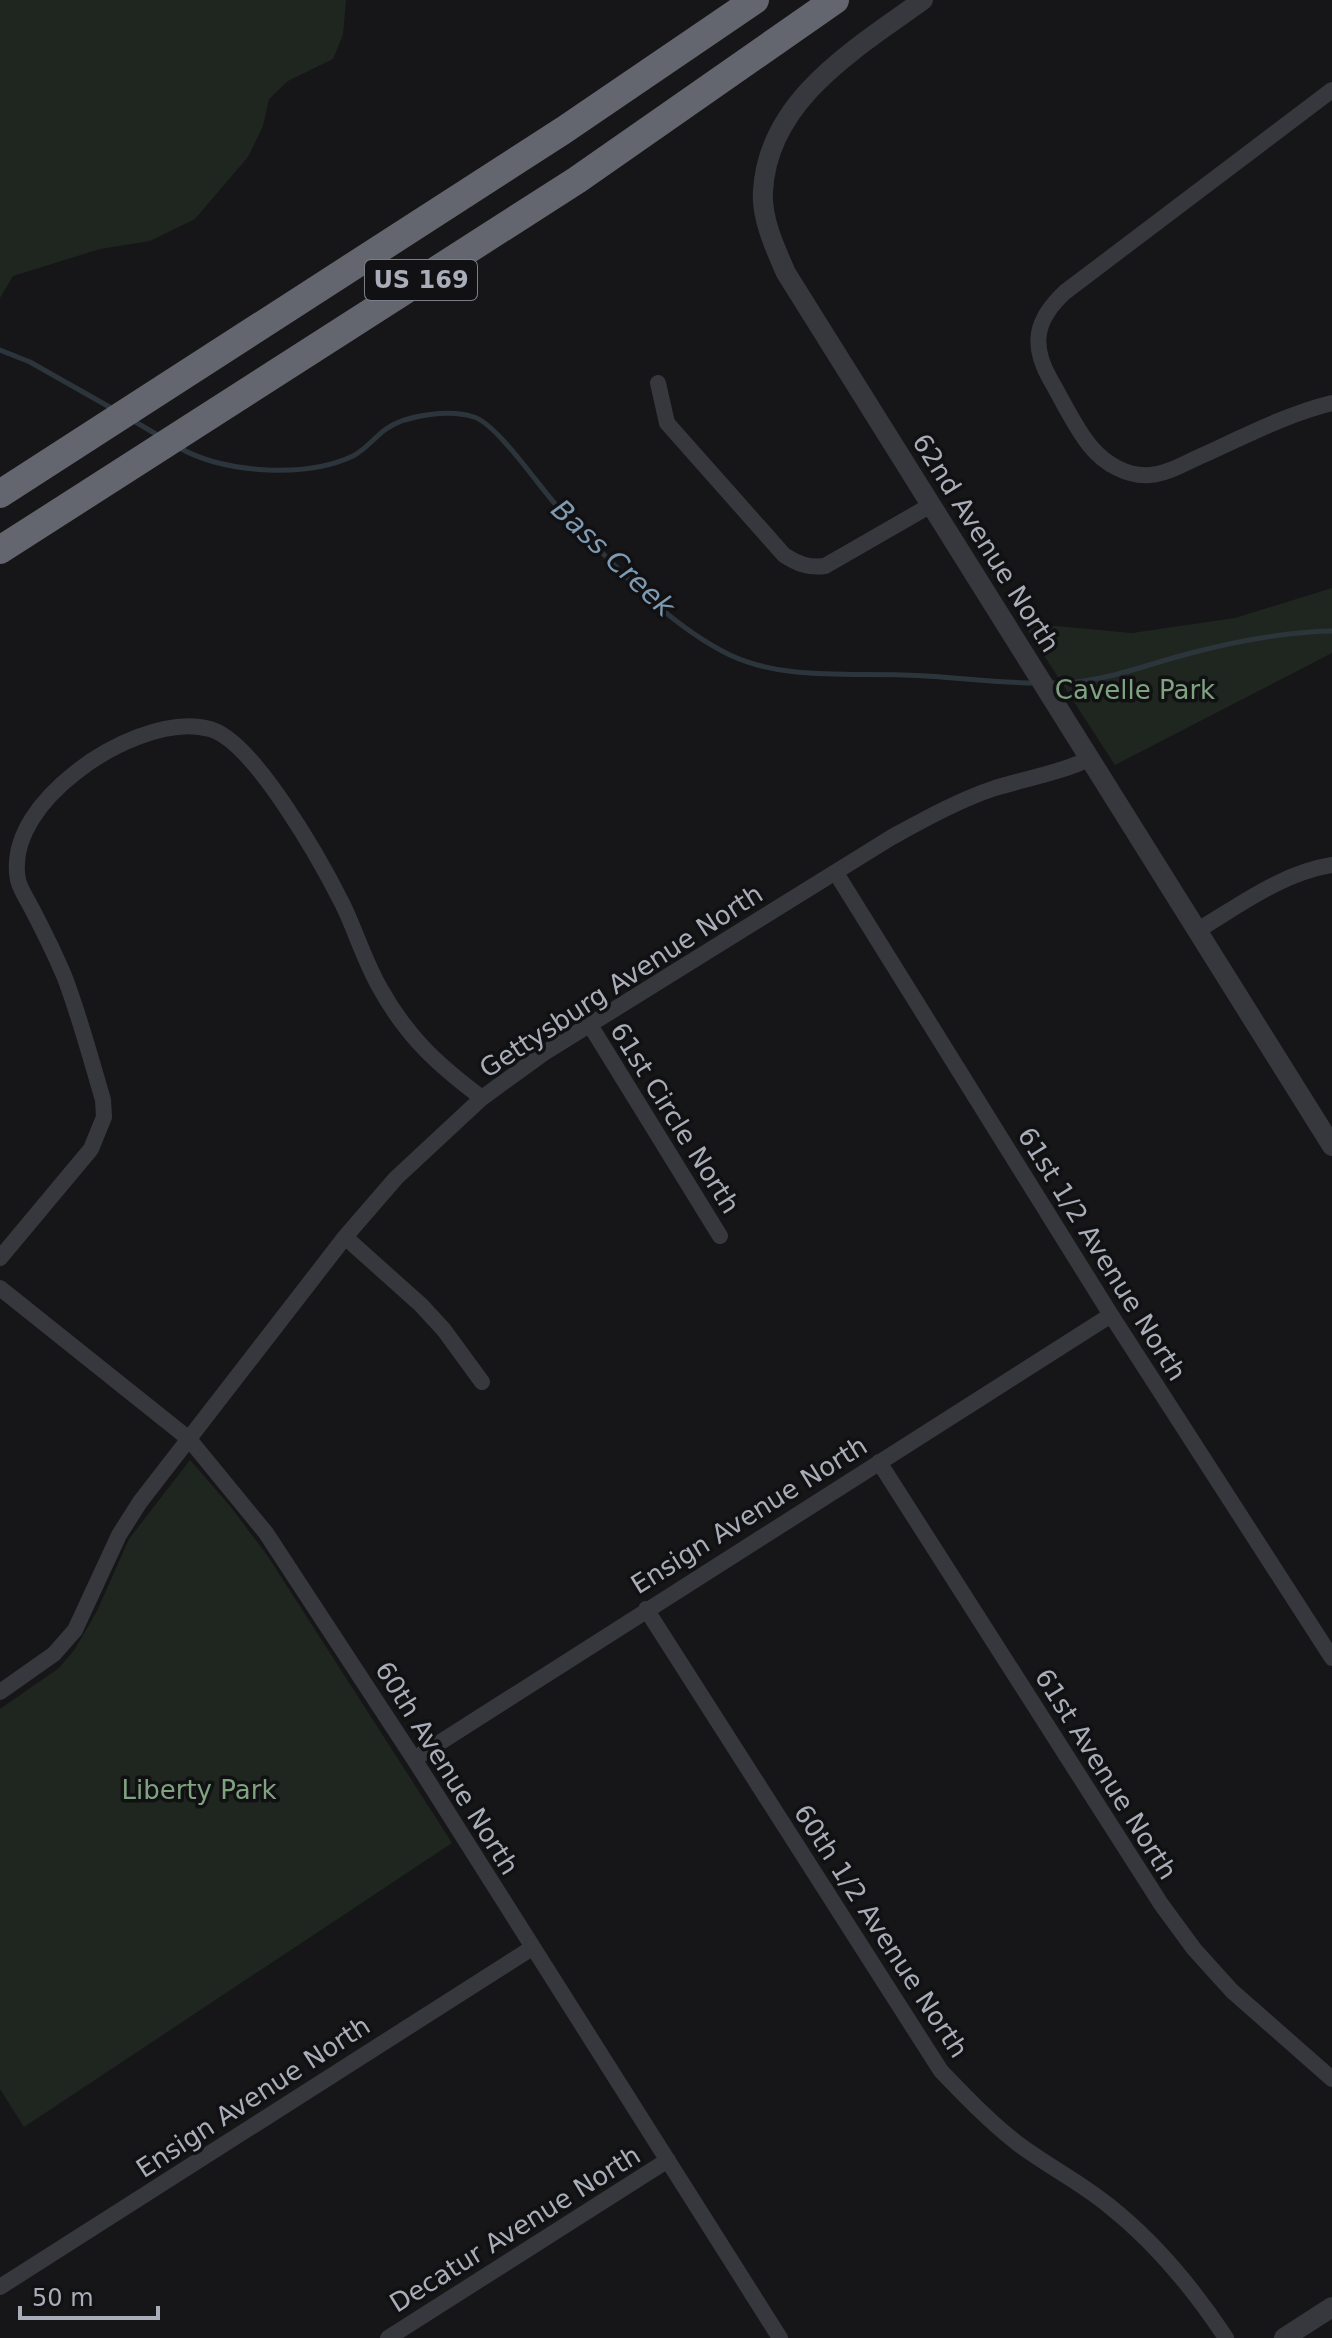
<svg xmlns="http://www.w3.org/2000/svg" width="1332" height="2338" font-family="'DejaVu Sans',sans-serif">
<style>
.green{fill:#1e261f}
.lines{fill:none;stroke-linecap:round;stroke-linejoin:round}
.stream{stroke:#2c353c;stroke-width:5}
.minor{stroke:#37383d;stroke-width:16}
.tertiary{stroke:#37383d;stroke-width:20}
.motorway{stroke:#63666e;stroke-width:28}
.labels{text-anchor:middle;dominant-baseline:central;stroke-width:7;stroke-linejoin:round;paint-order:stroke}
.shield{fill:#111113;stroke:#7b7e86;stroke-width:2}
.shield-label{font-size:24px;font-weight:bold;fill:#a8adb8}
.street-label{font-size:26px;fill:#a8adb8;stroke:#111113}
.park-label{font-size:26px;fill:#7fa381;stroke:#111113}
.water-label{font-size:28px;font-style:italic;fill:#7f9bb3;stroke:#111113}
</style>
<rect width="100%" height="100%" fill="#161618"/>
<path class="green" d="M 0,0 L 346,0 L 343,35 L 333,59 L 288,81 L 269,99 L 263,126 L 248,157 L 195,219 L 150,241 L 100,249 L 13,276 L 0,298 Z
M 1332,588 L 1332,653 L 1115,765 L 1023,623 L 1132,633 L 1235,618 Z
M 190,1460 L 230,1506 L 267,1555 L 452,1843 L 24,2127 L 0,2089 L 0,1709 L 59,1668 L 75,1649 L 97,1611 L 129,1539 Z"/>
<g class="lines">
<path class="stream" d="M 0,350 L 30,362 L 113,409
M 132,420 L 161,437
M 176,446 C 222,473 304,479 353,456 C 365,450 375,437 386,429 C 406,415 450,409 474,417 C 499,425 543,493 564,514 C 615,565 665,623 730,655 C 783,680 847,673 904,675 C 949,676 993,683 1037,683
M 1051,683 C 1101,684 1144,665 1191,653 C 1237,641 1284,632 1332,631"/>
<path class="minor" d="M 1332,90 L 1065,292 C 1036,319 1030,344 1050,379 C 1063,401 1075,428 1091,447 C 1105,464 1128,477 1150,475 C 1167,474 1185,463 1201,456 C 1243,437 1287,414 1332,403
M 658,383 L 667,423 L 784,555 C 798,564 808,568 825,566 L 931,505
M 836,873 L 1111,1315 L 1332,1658
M 1198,930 C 1240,905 1282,873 1332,865
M 590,1025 L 720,1236
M 345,1237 L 421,1305 L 444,1330 L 482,1382
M 0,1258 L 91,1149 L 104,1117 L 103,1100 C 91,1059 80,1018 65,978 C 55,954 43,930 31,907 C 27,899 20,889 18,880 C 10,837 43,798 75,773 C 107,747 167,717 210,729 C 254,741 322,863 343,905 C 356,932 365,962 380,988 C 407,1037 438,1065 482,1098
M 0,1288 L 189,1439 L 266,1533 L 414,1759 L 780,2338
M 879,1462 L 1161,1904 L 1194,1949 L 1232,1991 L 1332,2079
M 646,1609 L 941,2071 C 965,2096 989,2121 1017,2143 C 1046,2165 1080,2182 1108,2205 C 1155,2242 1193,2288 1226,2338
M 0,1692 L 54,1654 L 75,1630 L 119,1535 L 140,1502 L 345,1237 L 396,1178 L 482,1098 L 544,1053 L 892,837 C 925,819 959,800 995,788 C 1028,778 1060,773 1091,758
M 414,1759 L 1111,1315
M 0,2287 L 532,1948
M 388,2338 L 668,2160"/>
<path class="tertiary" d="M 923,0 C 857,48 768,99 763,191 C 761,218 775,248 786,273 L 1332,1146
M 1284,2338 L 1332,2307"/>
<path class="motorway" d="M 0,494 L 564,130 L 755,0
M 0,550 L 577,180 L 835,0"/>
</g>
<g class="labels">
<rect class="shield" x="365" y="260" width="112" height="40" rx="6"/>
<g class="shield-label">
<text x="421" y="280">US 169</text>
</g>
<g class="street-label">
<text transform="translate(986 543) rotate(58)">62nd Avenue North</text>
<text transform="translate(621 981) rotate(-33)">Gettysburg Avenue North</text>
<text transform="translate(675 1118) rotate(58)">61st Circle North</text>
<text transform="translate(1102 1254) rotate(58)">61st 1/2 Avenue North</text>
<text transform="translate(749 1515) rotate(-32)">Ensign Avenue North</text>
<text transform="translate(447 1768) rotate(58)">60th Avenue North</text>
<text transform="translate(1106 1774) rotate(58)">61st Avenue North</text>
<text transform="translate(881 1931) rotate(57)">60th 1/2 Avenue North</text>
<text transform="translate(253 2097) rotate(-33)">Ensign Avenue North</text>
<text transform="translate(515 2229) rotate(-32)">Decatur Avenue North</text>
</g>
<g class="park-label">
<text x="1135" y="690">Cavelle Park</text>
<text x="199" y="1790">Liberty Park</text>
</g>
<g class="water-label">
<text transform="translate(613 558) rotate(43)">Bass Creek</text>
</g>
</g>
<path d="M20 2306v12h138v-12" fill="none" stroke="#a8adb8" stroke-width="4"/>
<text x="32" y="2306" font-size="24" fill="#a8adb8" stroke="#111113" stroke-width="6" paint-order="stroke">50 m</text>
</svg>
